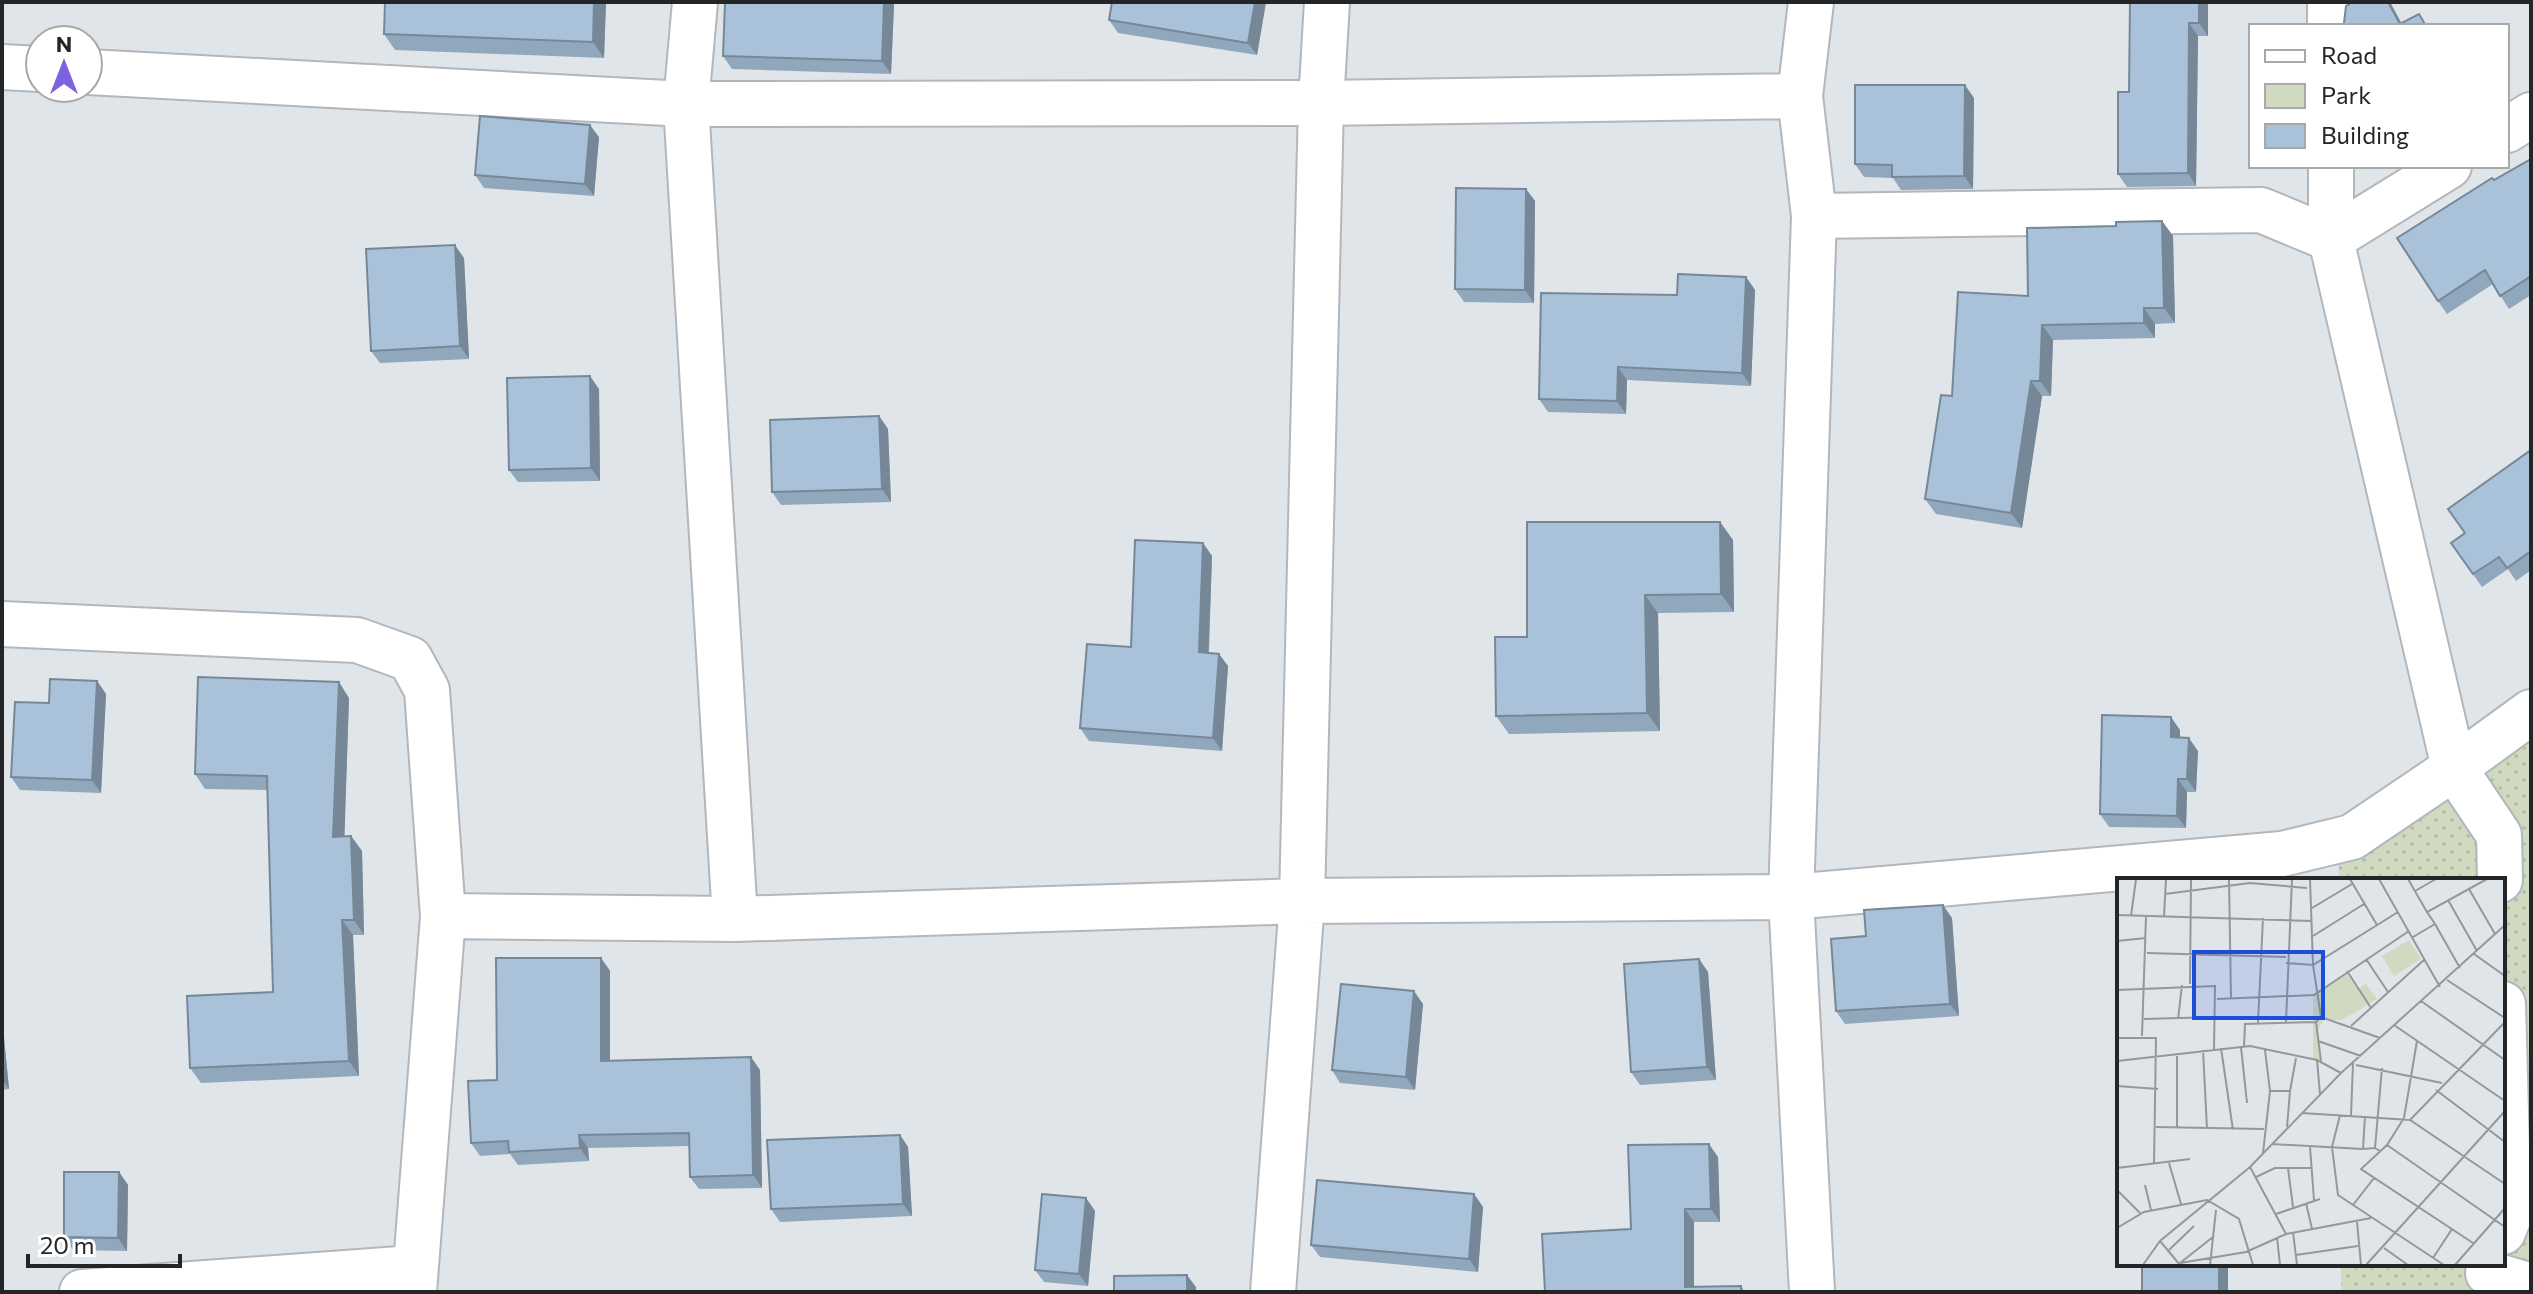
<svg xmlns="http://www.w3.org/2000/svg" width="2533" height="1294" font-family="Commissioner,sans-serif">
<style>
.green{fill:url(#green-dots)}
.lines{fill:none;stroke-linecap:round;stroke-linejoin:round}
.minor-casing{stroke:#b2b7bc;stroke-width:48}
.minor{stroke:#fff;stroke-width:44}
.wall{fill:#91a7bb}
.shaded-wall{fill:#768898}
.building{fill:#a9c2d9;stroke:#768898;stroke-width:2}
.inset-road{fill:none;stroke:#94989c;stroke-width:2}
.view{fill:#1d4ed8;fill-opacity:0.15;stroke:#1d4ed8;stroke-width:4}
.inset-edge{fill:none;stroke:#232526;stroke-width:4}
</style>
<defs>
<pattern id="green-dots" width="8" height="8" patternUnits="userSpaceOnUse" patternTransform="scale(2)"><rect width="8" height="8" fill="#d0dac0"/><path d="M2 2h.1M6 6h.1" fill="none" stroke="#b2bba5" stroke-width="1.8" stroke-linecap="round"/></pattern>
</defs>
<rect width="100%" height="100%" fill="#e0e5ea"/>
<path class="green" d="M 2531,710 L 2531,1292 L 2341,1292 L 2341,1264 L 2503,1264 L 2503,880 L 2339,880 L 2339,849 Z"/>
<g class="lines">
<defs>
<path id="minor" d="M 695,2 L 686,104 L 735,919
M 1811,2 L 1800,96 L 1814,216 L 1791,897 L 1812,1292
M 2330,2 L 2330,26
M 2,67 L 40,69
M 88,72 L 686,104 L 1321,103 L 1800,96
M 2507,130 L 2531,115
M 2331,166 L 2331,239 L 2454,768 L 2499,835 L 2500,880
M 1814,216 L 2261,210 L 2331,239 L 2449,166
M 2,624 L 357,640 L 410,659 L 427,690 L 443,916 L 414,1292
M 443,916 L 735,919 L 1302,901 L 1791,897 L 2282,854 L 2352,837 L 2454,768 L 2531,712
M 2503,1004 L 2509,1217 L 2503,1232
M 2488,1273 L 2531,1286
M 82,1292 L 414,1268
M 1273,1292 L 1302,901 L 1321,103 L 1327,2"/>
</defs>
<use href="#minor" class="minor-casing"/>
<use href="#minor" class="minor"/>
</g>
<path class="wall" d="M 606,2 L 604,58 L 395,50 L 384,34 Z
M 725,2 L 892,2 L 894,5 L 891,74 L 732,69 L 723,56 Z
M 1266,2 L 1257,55 L 1118,33 L 1109,20 Z
M 2208,2 L 2208,36 L 2198,36 L 2196,186 L 2127,187 L 2118,174 L 2129,92 Z
M 1974,98 L 1973,189 L 1901,190 L 1893,178 L 1864,177 L 1855,164 Z
M 599,137 L 594,196 L 484,188 L 475,175 Z
M 2531,159 L 2531,295 L 2509,309 L 2493,284 L 2447,314 L 2438,301 Z
M 1526,189 L 1535,201 L 1534,303 L 1464,302 L 1455,289 Z
M 2162,221 L 2173,236 L 2175,323 L 2155,324 L 2155,338 L 2053,340 L 2051,396 L 2042,396 L 2022,528 L 1936,514 L 1925,499 L 1952,396 L 2028,296 L 2116,226 Z
M 464,258 L 469,359 L 380,363 L 371,351 Z
M 1746,277 L 1755,290 L 1751,386 L 1627,380 L 1626,414 L 1548,412 L 1539,399 L 1677,295 Z
M 599,389 L 600,481 L 518,482 L 509,470 Z
M 879,416 L 888,429 L 891,502 L 781,505 L 772,492 Z
M 2531,450 L 2531,570 L 2516,581 L 2508,569 L 2482,587 L 2451,543 L 2465,533 Z
M 1720,522 L 1733,540 L 1734,612 L 1658,613 L 1660,731 L 1509,734 L 1496,716 L 1527,637 Z
M 1203,543 L 1212,556 L 1209,653 L 1219,654 L 1228,666 L 1222,751 L 1089,741 L 1080,728 L 1131,647 Z
M 97,681 L 106,694 L 101,793 L 20,790 L 11,777 Z
M 349,698 L 344,836 L 351,836 L 362,851 L 364,935 L 353,935 L 359,1076 L 201,1083 L 190,1068 L 273,992 L 267,790 L 205,789 L 195,774 Z
M 2180,730 L 2180,738 L 2198,751 L 2196,792 L 2187,792 L 2186,828 L 2109,827 L 2100,814 Z
M 1952,918 L 1959,1016 L 1845,1024 L 1836,1011 L 1866,936 Z
M 601,958 L 610,971 L 610,1061 L 760,1070 L 762,1188 L 699,1189 L 690,1177 L 689,1146 L 588,1148 L 589,1161 L 518,1165 L 510,1154 L 480,1156 L 471,1143 L 497,1080 Z
M 1699,959 L 1708,972 L 1716,1080 L 1640,1085 L 1631,1072 Z
M 1423,1004 L 1415,1090 L 1340,1083 L 1332,1070 Z
M 2,1017 L 9,1089 L 2,1090 Z
M 900,1135 L 908,1147 L 912,1216 L 780,1222 L 771,1209 Z
M 1718,1157 L 1720,1222 L 1694,1222 L 1694,1287 L 1741,1286 L 1745,1292 L 1545,1292 L 1631,1229 Z
M 119,1172 L 128,1185 L 127,1251 L 73,1250 L 64,1237 Z
M 1474,1194 L 1483,1207 L 1478,1272 L 1320,1257 L 1311,1245 Z
M 1086,1198 L 1095,1211 L 1088,1286 L 1044,1282 L 1035,1270 Z"/>
<path class="shaded-wall" d="M 594,2 L 606,2 L 604,58 L 593,42 Z
M 884,2 L 892,2 L 894,5 L 891,74 L 882,61 Z
M 1255,2 L 1266,2 L 1257,55 L 1248,43 Z
M 2199,2 L 2208,2 L 2208,36 L 2199,23 Z
M 2388,2 L 2390,2 L 2403,26 L 2402,26 Z
M 2189,23 L 2198,36 L 2196,186 L 2188,173 Z
M 1965,85 L 1974,98 L 1973,189 L 1964,176 Z
M 590,125 L 599,137 L 594,196 L 585,184 Z
M 1526,189 L 1535,201 L 1534,303 L 1525,290 Z
M 2162,221 L 2173,236 L 2175,323 L 2164,308 Z
M 455,245 L 464,258 L 469,359 L 460,346 Z
M 1746,277 L 1755,290 L 1751,386 L 1742,373 Z
M 2144,308 L 2155,324 L 2155,338 L 2144,323 Z
M 2042,325 L 2053,340 L 2051,396 L 2040,381 Z
M 1618,367 L 1627,380 L 1626,414 L 1617,401 Z
M 590,376 L 599,389 L 600,481 L 591,468 Z
M 2031,381 L 2042,396 L 2022,528 L 2011,513 Z
M 879,416 L 888,429 L 891,502 L 882,489 Z
M 1720,522 L 1733,540 L 1734,612 L 1721,594 Z
M 1203,543 L 1212,556 L 1208,665 L 1199,652 Z
M 1645,595 L 1658,613 L 1660,731 L 1647,713 Z
M 1219,654 L 1228,666 L 1222,751 L 1213,738 Z
M 97,681 L 106,694 L 101,793 L 92,780 Z
M 339,682 L 349,698 L 344,852 L 333,837 Z
M 2171,717 L 2180,730 L 2180,750 L 2171,737 Z
M 2189,738 L 2198,751 L 2196,792 L 2187,779 Z
M 2178,779 L 2187,792 L 2186,828 L 2177,816 Z
M 351,836 L 362,851 L 364,935 L 354,920 Z
M 1943,905 L 1952,918 L 1959,1016 L 1950,1004 Z
M 342,920 L 353,935 L 359,1076 L 349,1061 Z
M 601,958 L 610,971 L 610,1074 L 601,1061 Z
M 1699,959 L 1708,972 L 1716,1080 L 1707,1067 Z
M 1414,991 L 1423,1004 L 1415,1090 L 1406,1077 Z
M 2,1017 L 9,1089 L 2,1079 Z
M 751,1057 L 760,1070 L 762,1188 L 753,1175 Z
M 579,1135 L 588,1148 L 589,1161 L 580,1148 Z
M 900,1135 L 908,1147 L 912,1216 L 903,1204 Z
M 1709,1144 L 1718,1157 L 1720,1222 L 1711,1209 Z
M 119,1172 L 128,1185 L 127,1251 L 118,1238 Z
M 1474,1194 L 1483,1207 L 1478,1272 L 1469,1259 Z
M 1086,1198 L 1095,1211 L 1088,1286 L 1079,1274 Z
M 1685,1209 L 1694,1222 L 1694,1292 L 1685,1287 Z
M 2219,1264 L 2228,1264 L 2228,1292 L 2219,1292 Z
M 1187,1275 L 1196,1287 L 1196,1292 L 1187,1292 Z"/>
<path class="building" d="M 385,2 L 594,2 L 593,42 L 384,34 Z
M 725,2 L 884,2 L 882,61 L 723,56 Z
M 1112,2 L 1255,2 L 1248,43 L 1109,20 Z
M 2130,2 L 2199,2 L 2199,23 L 2189,23 L 2188,173 L 2118,174 L 2118,92 L 2129,92 Z
M 2353,2 L 2388,2 L 2400,24 L 2419,14 L 2426,26 L 2345,26 L 2344,23 L 2346,6 Z
M 1855,85 L 1965,85 L 1964,176 L 1892,177 L 1892,165 L 1855,164 Z
M 480,116 L 590,125 L 585,184 L 475,175 Z
M 2531,159 L 2531,276 L 2500,296 L 2485,270 L 2438,301 L 2397,238 L 2492,178 L 2494,180 Z
M 1456,188 L 1526,189 L 1525,290 L 1455,289 Z
M 2162,221 L 2164,308 L 2144,308 L 2144,323 L 2042,325 L 2040,381 L 2031,381 L 2011,513 L 1925,499 L 1941,395 L 1952,396 L 1958,292 L 2028,296 L 2027,228 L 2116,226 L 2116,222 Z
M 455,245 L 460,346 L 371,351 L 366,249 Z
M 1678,274 L 1746,277 L 1742,373 L 1618,367 L 1617,401 L 1539,399 L 1541,293 L 1677,295 Z
M 590,376 L 591,468 L 509,470 L 507,378 Z
M 879,416 L 882,489 L 772,492 L 770,420 Z
M 2531,450 L 2531,551 L 2507,568 L 2499,557 L 2473,574 L 2451,543 L 2465,533 L 2448,509 Z
M 1527,522 L 1720,522 L 1721,594 L 1645,595 L 1647,713 L 1496,716 L 1495,637 L 1527,637 Z
M 1135,540 L 1203,543 L 1199,652 L 1219,654 L 1213,738 L 1080,728 L 1087,644 L 1131,647 Z
M 198,677 L 339,682 L 333,837 L 351,836 L 354,920 L 342,920 L 349,1061 L 190,1068 L 187,996 L 273,992 L 267,776 L 195,774 Z
M 50,679 L 97,681 L 92,780 L 11,777 L 15,702 L 49,703 Z
M 2102,715 L 2171,717 L 2171,737 L 2189,738 L 2187,779 L 2178,779 L 2177,816 L 2100,814 Z
M 1943,905 L 1950,1004 L 1836,1011 L 1831,939 L 1866,936 L 1864,910 Z
M 496,958 L 601,958 L 601,1061 L 751,1057 L 753,1175 L 690,1177 L 689,1133 L 579,1135 L 580,1148 L 509,1152 L 508,1141 L 471,1143 L 468,1081 L 497,1080 Z
M 1699,959 L 1707,1067 L 1631,1072 L 1624,964 Z
M 1341,984 L 1414,991 L 1406,1077 L 1332,1070 Z
M 900,1135 L 903,1204 L 771,1209 L 767,1140 Z
M 1709,1144 L 1711,1209 L 1685,1209 L 1685,1287 L 1741,1286 L 1741,1292 L 1545,1292 L 1542,1234 L 1631,1229 L 1628,1145 Z
M 64,1172 L 119,1172 L 118,1238 L 64,1237 Z
M 1317,1180 L 1474,1194 L 1469,1259 L 1311,1245 Z
M 1042,1194 L 1086,1198 L 1079,1274 L 1035,1270 Z
M 2142,1264 L 2219,1264 L 2219,1292 L 2142,1292 Z
M 1187,1275 L 1187,1292 L 1114,1292 L 1114,1276 Z"/>
<g transform="translate(2117 878)">
<rect width="388" height="388" fill="#e0e5ea"/>
<path d="M 230,96 L 240,111 L 249,106 L 260,121 L 225,142 L 207,142 L 201,151 L 203,181 L 196,181 L 196,118 Z" fill="#d0dac0"/>
<path d="M 292,62 L 304,81 L 277,98 L 265,78 Z" fill="#d0dac0"/>
<path class="inset-road" d="M 112,1 L 114,121M 233,1 L 260,47M 262,1 L 323,109M 291,1 L 310,34M 352,11 L 378,56M 298,13 L 319,1M 48,16 L 133,5 L 190,10M 331,22 L 360,73M 195,30 L 235,6M 0,37 L 195,43M 14,38 L 19,1M 47,38 L 49,1M 318,46 L 343,90M 196,58 L 247,26M 296,59 L 318,46 L 310,34 L 370,1M 0,63 L 29,60M 30,75 L 169,79M 357,76 L 388,98M 249,81 L 271,114M 169,85 L 196,87 L 281,34M 230,93 L 254,130M 330,102 L 388,140M 73,106 L 74,1M 0,112 L 98,108 L 97,171M 100,121 L 197,117 L 292,53M 304,123 L 388,182M 204,139 L 263,160M 27,141 L 98,139M 61,142 L 65,107M 169,144 L 175,1M 199,144 L 204,183M 141,145 L 146,40M 277,147 L 388,223M 234,148 L 308,81M 25,158 L 29,38M 0,160 L 39,160 L 37,287M 201,163 L 244,178M 300,163 L 287,240 L 270,267 L 244,291 L 356,365M 124,169 L 130,225M 127,169 L 128,146 L 199,144 L 204,139 L 196,87 L 193,1M 104,170 L 116,252M 86,172 L 90,251M 200,182 L 203,216M 0,183 L 133,168 L 200,182 L 224,195M 239,187 L 325,205M 0,208 L 41,211M 319,212 L 388,264M 153,213 L 173,213 L 170,249M 173,213 L 179,180M 185,235 L 293,242 L 388,306M 223,237 L 215,269 L 221,317 L 327,387M 234,237 L 236,185M 248,238 L 246,271 L 258,270M 293,242 L 388,144M 39,249 L 147,251M 60,250 L 60,176M 155,266 L 246,271M 270,267 L 388,349M 193,269 L 197,322M 263,273 L 258,270 L 265,190M 146,275 L 153,213 L 148,172M 52,285 L 64,326M 133,289 L 169,356M 0,290 L 73,281M 171,290 L 176,329M 139,299 L 158,290 L 194,290M 28,307 L 34,332M 0,312 L 23,335M 189,325 L 195,351M 236,327 L 257,300M 159,336 L 203,321M 240,344 L 244,387M 0,350 L 27,334 L 90,322 L 122,341 L 136,387M 176,354 L 180,387M 160,359 L 163,387M 43,363 L 63,387M 267,370 L 291,387M 52,372 L 77,348M 179,377 L 241,368M 316,380 L 335,351M 63,385 L 129,374 L 169,356 L 254,340M 63,385 L 96,359M 26,387 L 43,363 L 133,289 L 224,195 L 388,47M 93,387 L 99,332M 249,387 L 388,233M 338,387 L 388,330"/>
<path class="view" d="M 77,74 L 206,74 L 206,140 L 77,140 Z"/>
<rect width="388" height="388" class="inset-edge"/>
</g>
<rect width="2533" height="1294" fill="none" stroke="#232526" stroke-width="8"/>
<rect x="2249" y="24" width="260" height="144" fill="#ffffff" stroke="#a7a8a8" stroke-width="2"/>
<rect x="2265" y="50" width="40" height="12" fill="#ffffff" stroke="#a7a8a8" stroke-width="2"/>
<text x="2321" y="64" font-size="24" fill="#232526">Road</text>
<rect x="2265" y="84" width="40" height="24" fill="#d0dac0" stroke="#a7a8a8" stroke-width="2"/>
<text x="2321" y="104" font-size="24" fill="#232526">Park</text>
<rect x="2265" y="124" width="40" height="24" fill="#a9c2d9" stroke="#a7a8a8" stroke-width="2"/>
<text x="2321" y="144" font-size="24" fill="#232526">Building</text>
<g transform="translate(64 64)"><circle r="38" fill="#ffffff" stroke="#a7a8a8" stroke-width="2"/>
<path d="M0-6L14 30L0 20L-14 30Z" fill="#7d62dd"/>
<text y="-12" font-size="22" font-weight="bold" text-anchor="middle" fill="#232526">N</text>
</g>
<path d="M28 1254v12h152v-12" fill="none" stroke="#232526" stroke-width="4"/>
<text x="40" y="1254" font-size="24" fill="#232526" stroke="#ffffff" stroke-width="6" paint-order="stroke">20 m</text>
</svg>
